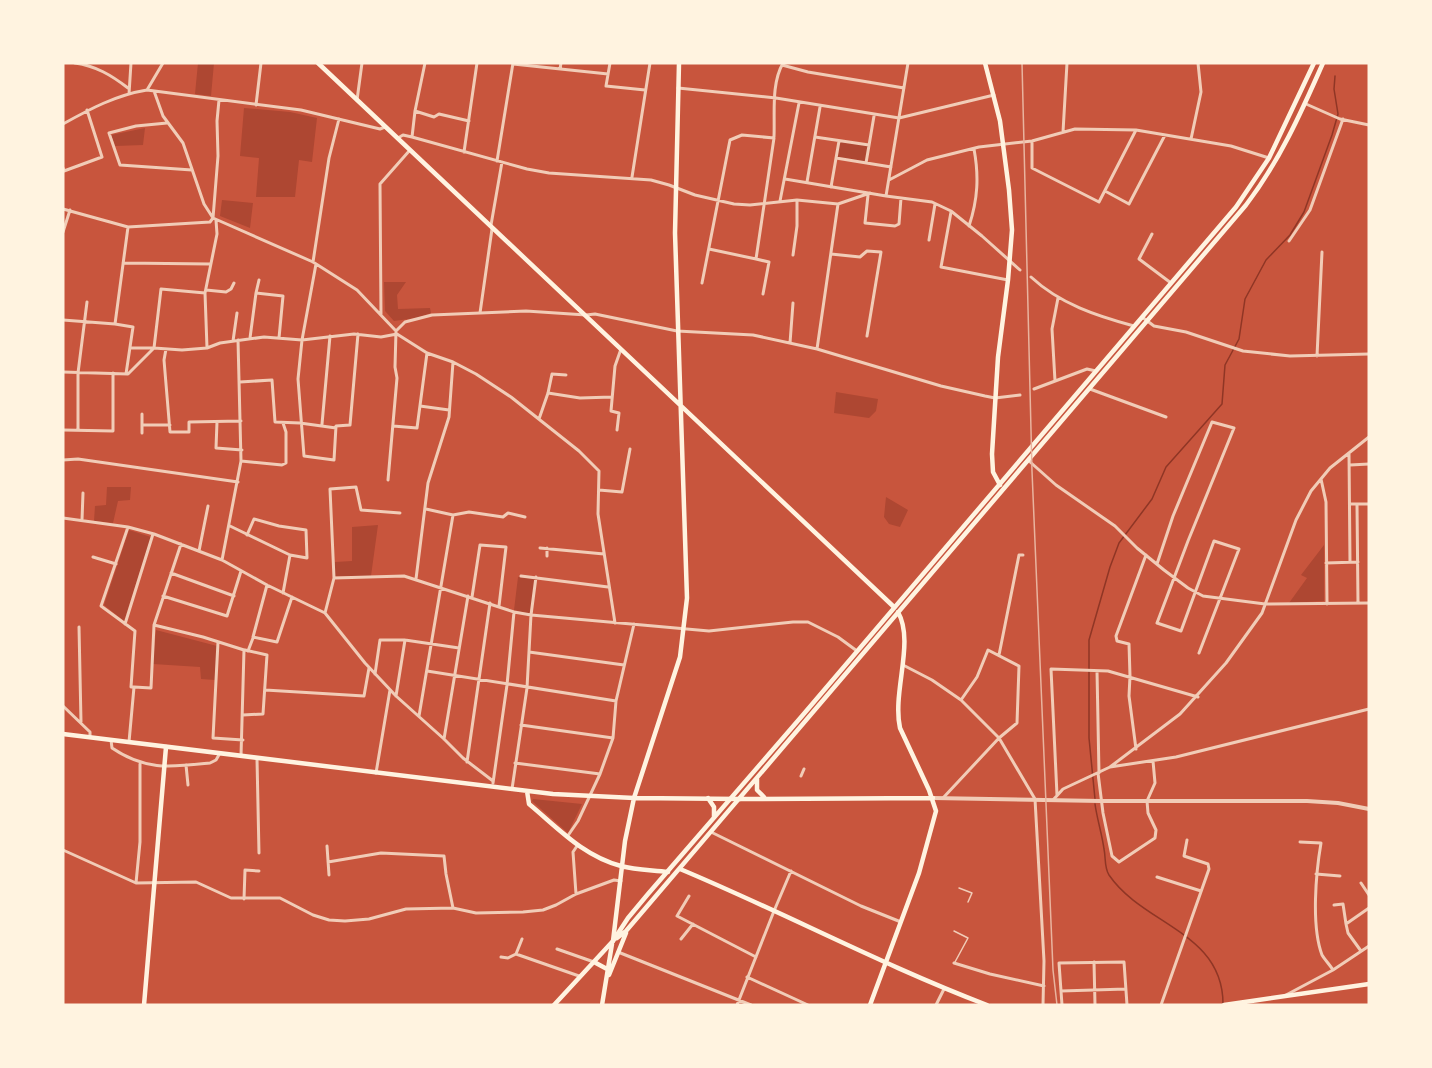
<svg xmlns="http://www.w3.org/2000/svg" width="1432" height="1068" font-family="'Space Grotesk',sans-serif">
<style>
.green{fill:#ae4732}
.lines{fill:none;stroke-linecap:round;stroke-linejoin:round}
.stream{stroke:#8f3625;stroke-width:1.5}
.service{stroke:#f1ccb7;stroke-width:1.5}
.minor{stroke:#f1ccb7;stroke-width:3}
.tertiary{stroke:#f1ccb7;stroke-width:4}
.secondary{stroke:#fff3e0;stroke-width:4.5}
.primary{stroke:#fff3e0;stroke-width:4.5}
.rail{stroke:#e9b49f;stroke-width:1.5}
</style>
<rect width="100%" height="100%" fill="#c8553d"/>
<path class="green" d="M 198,63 L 214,63 L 211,96 L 195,94 Z
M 244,108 L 290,112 L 317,118 L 312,162 L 299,160 L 295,197 L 256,197 L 259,158 L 240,156 Z
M 145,128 L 143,145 L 115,146 L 111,135 Z
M 839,141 L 869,145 L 866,163 L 836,158 Z
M 222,200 L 253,203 L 250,228 L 220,216 Z
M 384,282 L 406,282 L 397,295 L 398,309 L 430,308 L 431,313 L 417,318 L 394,321 L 385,311 Z
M 836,392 L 878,399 L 876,411 L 869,418 L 834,413 Z
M 107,487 L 131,487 L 130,500 L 118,501 L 113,523 L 94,521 L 95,506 L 106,505 Z
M 886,497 L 908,510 L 900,527 L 889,524 L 884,517 Z
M 378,525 L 371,576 L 335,576 L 335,562 L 352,561 L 352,527 Z
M 129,530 L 151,537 L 124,621 L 104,605 Z
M 1324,545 L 1324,601 L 1289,603 L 1307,578 L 1301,575 Z
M 518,577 L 535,579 L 530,614 L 514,610 Z
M 156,630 L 217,646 L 215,680 L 201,679 L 200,667 L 153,664 Z
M 533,799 L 582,804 L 568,833 L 532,801 Z"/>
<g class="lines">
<path class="stream" d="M 1095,799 L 1089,738 L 1089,640 L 1110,567 L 1119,543 L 1152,499 L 1166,467 L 1222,404 L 1225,365 L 1239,339 L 1245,299 L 1266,260 L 1290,235 L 1304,212 L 1332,135 L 1338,114 L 1334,89 L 1335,76
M 1095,804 C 1097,819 1102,834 1104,849 C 1106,858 1104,867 1109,875 C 1143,925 1223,932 1223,1004"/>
<path class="service" d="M 959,888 L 972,893 L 968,902
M 954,931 L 968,938 L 955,962"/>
<path class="minor" d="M 75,63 C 96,66 111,75 128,88
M 610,63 L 606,86 L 645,90
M 513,64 L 608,74
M 782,65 L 808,72 L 904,88
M 560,69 L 561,63
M 678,88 L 776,98 L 899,118 L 994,95
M 147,90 L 163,63
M 154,91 L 163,116 L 183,143 L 204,204 L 213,218 L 313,262 L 357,290 L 396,331 L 395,367 L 397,378 L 388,480
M 129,94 L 131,63
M 357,100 L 362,63
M 1306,104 L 1340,119 L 1369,125
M 256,105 L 261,63
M 415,111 L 434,117 L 439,114 L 469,121
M 167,123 L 136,126 L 109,133 L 120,165 L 192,170
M 63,124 C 90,109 116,95 147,90 L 301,110 L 380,129 L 385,127
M 1063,132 L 1067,63
M 412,137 L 415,111 L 425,63
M 774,137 C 775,113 771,84 783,63
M 815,137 L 869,145
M 398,138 L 403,135 L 412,137 L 527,169 L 549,173 L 651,180 L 669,185 L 695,195 L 734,204 L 750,205 L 797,200 L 838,204 L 870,193
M 1191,139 L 1201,92 L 1198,63
M 1032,141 L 1032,168 L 1099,202 L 1136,130
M 464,152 L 477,63
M 836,158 L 891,167
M 497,161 L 513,63
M 866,163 L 874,116
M 63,168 L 64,171 L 102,157 L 87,110
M 632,177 L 650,63
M 785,179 L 886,196 L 932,202 L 951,211 L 982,236 L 1020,270
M 889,180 L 927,160 L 979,147 L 1032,141 L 1075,129 L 1136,130 L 1231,146 L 1269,158
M 807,182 L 820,107
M 831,187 L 839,141
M 1105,191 L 1129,204 L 1165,135
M 868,195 L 865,223 L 895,226 L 899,224 L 901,198
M 886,196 L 908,63
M 780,201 L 799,103
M 63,209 L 128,227 L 210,222 L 213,218 L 218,156 L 217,121 L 219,100
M 951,212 L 941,267 L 1008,280
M 491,225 L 502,162
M 969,226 C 978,199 979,176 974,149
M 63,232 L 70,210
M 1152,234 L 1139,259 L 1171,283
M 929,240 L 935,204
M 1289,241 L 1310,210 L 1343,119
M 709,249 L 756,259
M 831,254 L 860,257 L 867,251 L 881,252 L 867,336
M 793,255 L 797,226 L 797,200
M 313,262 L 329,158 L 339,119
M 123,263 L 210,264
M 316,264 L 302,340 L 298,379 L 304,456 L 334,460 L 336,426 L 350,425 L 358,334
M 1031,277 C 1060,304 1097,316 1134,326
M 702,283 L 730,140 L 742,135 L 774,138 L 756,259 L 769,262 L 763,294
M 206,290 L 226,292 L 231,289 L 234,283
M 256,293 L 259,280
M 480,313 L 492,229
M 381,315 L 380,184 L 410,150
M 1142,317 L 1154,326 L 1186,332 L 1243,351 L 1290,356 L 1369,354
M 63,320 L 115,324 L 128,227
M 115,324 L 133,327 L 126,374
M 396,331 L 405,322 L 432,315 L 526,311 L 586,315 L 595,314 L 677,331 L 753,335 L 817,349 L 941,386 L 985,396 L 995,398 L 1020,395
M 250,338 L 256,293 L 283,296 L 279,338
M 233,341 L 237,313
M 790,343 L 793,303
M 130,348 L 154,348 L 161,289 L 205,293
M 207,348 L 205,293 L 217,234 L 216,220
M 166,349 L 164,360 L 170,432 L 189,432 L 189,422 L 241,421
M 817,349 L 838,204
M 1317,356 L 1322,252
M 63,372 L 128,374 L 154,348 L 182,350 L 207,348 L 220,343 L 264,337 L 302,340 L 354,334 L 381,337 L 397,334 L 427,353 L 453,362 L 476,374 L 511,397 L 579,451 L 599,471 L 598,514 L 615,623
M 1055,381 L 1052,329 L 1058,298
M 240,382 L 272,380 L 275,422 L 300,423 L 336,428
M 1034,389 L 1087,369 L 1096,371
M 1090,389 L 1166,417
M 548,393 L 580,398 L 612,397
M 420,406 L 449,410
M 142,414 L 142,433
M 539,419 L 548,393 L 552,374 L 566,375
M 217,422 L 216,448 L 242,450
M 322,424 L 330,336
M 142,425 L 170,425
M 393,426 L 417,428 L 427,353
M 63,430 L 113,431 L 113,373
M 78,430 L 78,373 L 87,302
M 617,430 L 619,413 L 611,411 L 615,366 L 621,349
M 1349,453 L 1350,562
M 63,460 L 78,459 L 238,482
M 241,461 L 282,465 L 286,463 L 286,432 L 283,423
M 1029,461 L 1056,485 L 1115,526 L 1137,548 L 1164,570 L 1188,588 L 1203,596 L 1265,604 L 1369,603
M 1350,465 L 1369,464
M 1321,479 L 1326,502 L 1327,604
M 599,490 L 622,492 L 630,449
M 1350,504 L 1369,504
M 1357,504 L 1358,603
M 426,509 L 453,515 L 469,512 L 503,517 L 508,513 L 525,517
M 63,518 L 128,527 L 154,534 L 222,560 L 267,585 L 325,613 L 365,663 L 396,696 L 444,739 L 463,758 L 493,781
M 82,520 L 83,493
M 230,526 L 290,555
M 128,527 L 101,606 L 135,631 L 131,687 L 134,687
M 247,535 L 254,519 L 279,526 L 306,530 L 307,558 L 290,555 L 283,593
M 540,548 L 604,554
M 199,551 L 208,506
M 547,556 L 547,548
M 93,557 L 116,564
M 222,560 L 241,461 L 238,340
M 1326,563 L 1358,562
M 1157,564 L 1173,516 L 1212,422 L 1234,428 L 1188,541 L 1157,623 L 1181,631 L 1214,541 L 1239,549 L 1199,653
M 171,573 L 234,596
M 521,576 L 608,587
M 334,578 L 330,489 L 356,487 L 361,510 L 400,513
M 416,579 L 428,483 L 449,417 L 453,362
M 267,585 L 253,637 L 277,642 L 292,597
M 163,596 L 227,616 L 241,571
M 472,597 L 480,545 L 506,547 L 499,606
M 325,613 L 334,578 L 404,576 L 514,612 L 531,615 L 709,631 L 793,622 L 808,622 L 838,637 L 857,651
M 125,624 L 153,534
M 154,625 L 203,637 L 244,650 L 241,756
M 79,627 L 81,722
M 218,642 L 213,738 L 243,740
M 248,651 L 253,638
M 529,652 L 624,665
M 999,655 L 1019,555 L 1023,555
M 903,665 L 932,680 L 961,700 L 999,738 L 1035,799 L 1044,961 L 1043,1005
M 427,671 L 616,701
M 1097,671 L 1099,773
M 375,674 L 380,640 L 405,640 L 459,648
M 265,690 L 364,696 L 369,668
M 396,696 L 405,640
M 63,706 L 90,732 L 90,737
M 243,715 L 263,714 L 267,655 L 245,650
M 419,716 L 453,515
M 521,725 L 613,738
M 444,739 L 468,596
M 111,740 L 112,748 C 146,771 171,767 210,763 L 216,760 L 220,753
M 129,742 L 134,687 L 151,688 L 154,625 L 181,544
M 1136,749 L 1129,696 L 1130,676 L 1129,644 L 1117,641 L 1116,636 L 1146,555
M 257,759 L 259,853
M 467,762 L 490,603
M 515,763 L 600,774
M 186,765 L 188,785
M 1110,767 L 1180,714 L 1226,663 L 1262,613 L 1296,520 L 1311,491 L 1330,468 L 1369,437
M 376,773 L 390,690
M 1098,773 L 1103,813 L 1112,856 L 1119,862 L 1155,838 L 1156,830 L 1148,813 L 1147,801 L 1155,783 L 1153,761
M 801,776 L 804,769
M 493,783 L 507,685 L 514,612
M 512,789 L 527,688 L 531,615 L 536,577
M 1057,795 L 1051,669 L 1108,671 L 1198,697
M 943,798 L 999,738 L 1017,723 L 1019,666 L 988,650 L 977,677 L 961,700
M 1053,800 L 1063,789 L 1110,767 L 1176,757 L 1369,709
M 711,832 L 861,906 L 901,922
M 567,837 L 578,821 L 600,774 L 613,738 L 616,701 L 634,624
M 1300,842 L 1321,843 C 1316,872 1311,926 1322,955 C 1325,960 1330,965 1333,970
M 327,846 L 329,875
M 63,850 L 136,883 L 196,882 L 231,898 L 280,898 L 313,915 L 329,920 L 345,921 L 369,919 L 406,909 L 453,908 L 476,913 L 523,912 L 543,910 L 556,905 L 576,894 L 614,880 L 621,881
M 328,862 L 381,853 L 444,856 L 446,874 L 453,908
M 1316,874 L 1340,876
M 1157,877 L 1201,891
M 136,883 L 140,842 L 140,764
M 1361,883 L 1369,895
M 576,894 L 573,852 L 577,846
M 689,896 L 677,916 L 756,957
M 244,899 L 245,870 L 259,871
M 1334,905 L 1343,904 L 1346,924
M 681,939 L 693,924
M 557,949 L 594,962
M 1361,951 L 1348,933 L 1346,924 L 1369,908
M 618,952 L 751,1005
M 516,954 L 522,939
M 501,957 L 508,958 L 516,954 L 579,976
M 1094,962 L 1095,1005
M 954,963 L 990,974 L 1044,986
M 747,977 L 808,1005
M 1061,991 L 1126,989
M 1286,995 L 1333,970 L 1369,946
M 737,1005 L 774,911 L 791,871
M 936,1005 L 944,989
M 1062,1005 L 1059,963 L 1124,962 L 1127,1005
M 1161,1005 L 1209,869 L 1208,864 L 1184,856 L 1187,840"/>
<path class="tertiary" d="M 933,798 L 1100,801 L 1307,801 L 1338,803 L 1369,809"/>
<path class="secondary" d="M 318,63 L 894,607
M 63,734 L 553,794 L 634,798 L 740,799
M 527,791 L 529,804 C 558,828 583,856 621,866 C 636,870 653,870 668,872
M 613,941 L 625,841 L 634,798 L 680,657 L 687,598 L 675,233 L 679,63"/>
<path class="primary" d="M 985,63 L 1000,121 L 1009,190 L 1012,230 L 1008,280 L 998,357 L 992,454 L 993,472 L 1000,485
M 757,779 L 757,790 L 764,797
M 708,798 L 714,807 L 714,817
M 740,799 L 933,798
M 680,869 C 783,912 882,965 987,1005
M 617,938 L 626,931 L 1246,205 C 1279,162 1301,113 1323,63
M 594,962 L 607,969
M 609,975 L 626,933
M 144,1005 L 166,747
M 554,1005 L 613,941 L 628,918 L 648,894 L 802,716 L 1236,207 L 1269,158 L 1314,63
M 602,1005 L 612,944
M 870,1005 L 919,873 L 936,811 L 929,790 L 900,728 C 892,692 915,642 898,612
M 1224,1005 L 1369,984"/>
<path class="rail" d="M 1022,63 L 1032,471 L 1053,970 L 1057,1005"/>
</g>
<rect width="1432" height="1068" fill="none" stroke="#fff3e0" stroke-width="129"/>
</svg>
